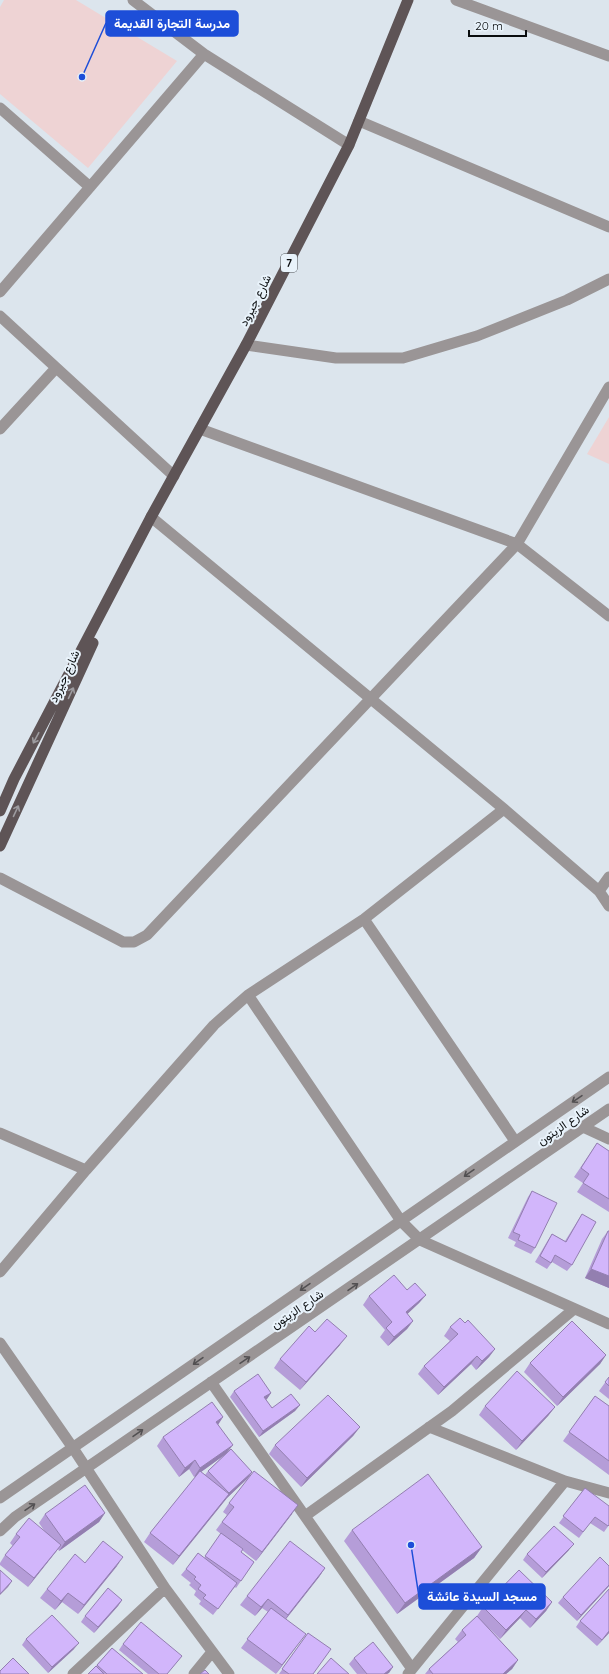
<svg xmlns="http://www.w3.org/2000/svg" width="609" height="1674" font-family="Quicksand,Vazirmatn,sans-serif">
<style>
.education{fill:#eed3d4}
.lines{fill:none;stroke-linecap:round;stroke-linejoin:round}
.minor{stroke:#9a9596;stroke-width:11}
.primary{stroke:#5e5456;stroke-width:11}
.wall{fill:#b59dd8;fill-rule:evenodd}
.shaded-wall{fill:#937fb0}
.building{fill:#d2b6fb;stroke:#937fb0}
.oneway{stroke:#9d9ca0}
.oneway2{stroke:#525052}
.labels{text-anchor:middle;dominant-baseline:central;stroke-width:4;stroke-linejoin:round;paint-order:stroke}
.shield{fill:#e9f3fb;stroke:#4c5155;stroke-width:1}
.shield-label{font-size:11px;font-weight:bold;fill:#090c0e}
.street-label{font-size:12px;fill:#090c0e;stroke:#e9f3fb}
.leader{fill:none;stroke:#1d4ed8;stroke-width:1.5}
.callout-dot{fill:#1d4ed8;stroke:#e9f3fb;stroke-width:1.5}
.callout{fill:#1d4ed8;stroke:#1d4ed8;stroke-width:1.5}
.callout-label{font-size:13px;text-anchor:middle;font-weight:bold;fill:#fff}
</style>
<rect width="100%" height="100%" fill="#dce5ed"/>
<path class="education" d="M 4,0 L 76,0 L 177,61 L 88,168 L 0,94 L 0,7 Z
M 609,417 L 609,464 L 587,454 Z"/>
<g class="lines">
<path class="minor" d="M 133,0 L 204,54 L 349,145
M 456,0 L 609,56
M 0,108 L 90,187
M 359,121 L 609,227
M 0,292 L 204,54
M 0,316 L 174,476
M 246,345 L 336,358 L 403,358 L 477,336 L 567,300 L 609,279
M 0,429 L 56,368
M 200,429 L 517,544 L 609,616
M 151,517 L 504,809 L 599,891 L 609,906
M 0,878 L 123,942 L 134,942 L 147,935 L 517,544 L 609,387
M 599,891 L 609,877
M 364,919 L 515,1141
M 248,995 L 401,1221 L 420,1240 L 609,1324
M 583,1127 L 609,1139
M 0,1133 L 86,1170
M 0,1272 L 86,1170 L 214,1025 L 248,995 L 364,919 L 504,809
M 0,1343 L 73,1448 L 165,1588 L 229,1674
M 211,1382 L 412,1669
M 429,1427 L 565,1481 L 609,1493
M 0,1498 L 609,1077
M 305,1516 L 452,1411 L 574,1309
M 0,1531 L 15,1517 L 609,1109
M 73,1674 L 165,1588
M 194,1674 L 212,1652
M 408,1674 L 565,1481"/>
<path class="primary" d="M 0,811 L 14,779 L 151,517 L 246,345 L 349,145 L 408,0
M 0,846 L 93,643"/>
</g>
<path class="wall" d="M 597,1143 L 609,1151 L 609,1212 L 577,1192 L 583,1183 L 574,1177 Z
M 532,1191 L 535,1248 L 531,1254 L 514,1246 L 516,1242 L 508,1238 L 528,1197 Z
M 582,1214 L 572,1265 L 567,1271 L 552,1262 L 547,1269 L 535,1262 L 548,1240 L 552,1234 L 565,1241 Z
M 608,1231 L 609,1288 L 585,1278 L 602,1239 Z
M 407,1290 L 426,1295 L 419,1303 L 407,1314 L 413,1321 L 407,1329 L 388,1346 L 380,1337 L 385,1330 L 363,1305 L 369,1296 Z
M 465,1323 L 495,1349 L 489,1357 L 476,1370 L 471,1364 L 438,1395 L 418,1374 L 424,1366 L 450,1341 L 444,1336 L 450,1327 Z
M 315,1332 L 340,1345 L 300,1390 L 274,1368 L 280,1359 Z
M 606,1355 L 600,1364 L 557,1406 L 524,1372 L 530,1363 Z
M 609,1377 L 609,1399 L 599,1391 Z
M 234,1391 L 271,1393 L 266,1400 L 272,1408 L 300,1405 L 295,1411 L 259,1437 L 230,1397 Z
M 595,1396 L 609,1406 L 609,1475 L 563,1441 Z
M 485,1406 L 555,1407 L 548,1416 L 516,1450 L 479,1415 Z
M 223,1417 L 218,1425 L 227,1452 L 252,1472 L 248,1478 L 227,1498 L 173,1565 L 144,1542 L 150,1533 L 198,1474 L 194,1477 L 189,1469 L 179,1477 L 157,1446 L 163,1437 ZM 224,1455 L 208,1471 L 205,1475 L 201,1472 Z
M 360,1427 L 353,1436 L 301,1487 L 269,1454 L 275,1445 Z
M 585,1488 L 609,1525 L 604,1532 L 590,1523 L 579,1538 L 559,1523 Z
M 229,1503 L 292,1514 L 256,1561 L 242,1550 L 241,1552 L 254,1562 L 236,1588 L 235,1587 L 213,1615 L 199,1604 L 201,1601 L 194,1595 L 196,1591 L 189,1585 L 191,1583 L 181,1575 L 186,1569 L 204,1558 L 221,1534 L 216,1530 L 227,1515 L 223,1512 Z
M 105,1513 L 99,1522 L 59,1551 L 58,1549 L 28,1587 L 0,1565 L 0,1563 L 5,1555 L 13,1546 L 10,1543 L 16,1534 L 45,1532 L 39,1523 L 45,1514 Z
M 352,1530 L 482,1547 L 474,1558 L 397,1614 L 344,1541 Z
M 569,1550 L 542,1578 L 523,1560 L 527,1554 Z
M 85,1563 L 117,1566 L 78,1614 L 62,1602 L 55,1610 L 40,1598 L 47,1589 Z
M 609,1566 L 609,1586 L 577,1621 L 558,1603 L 563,1597 Z
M 325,1568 L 319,1577 L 286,1619 L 299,1643 L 276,1674 L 241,1648 L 268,1612 L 262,1608 L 255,1616 L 240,1605 L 247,1596 Z
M 122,1600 L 118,1606 L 94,1633 L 81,1622 L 85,1616 Z
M 552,1602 L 546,1611 L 530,1628 L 520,1618 L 500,1639 L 488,1627 L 518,1660 L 512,1669 L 506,1674 L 425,1674 L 429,1669 L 458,1642 L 455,1639 L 462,1630 L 477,1616 L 483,1607 Z
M 580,1621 L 609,1633 L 597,1646 L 576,1627 Z
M 308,1633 L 313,1674 L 279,1674 Z
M 26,1639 L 74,1649 L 48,1673 L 22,1645 Z
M 123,1644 L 182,1656 L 167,1674 L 148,1674 L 119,1650 Z
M 112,1648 L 143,1674 L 88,1674 L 96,1666 Z
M 354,1658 L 393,1667 L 387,1674 L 357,1674 L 349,1664 Z"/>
<path class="shaded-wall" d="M 591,1269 L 609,1276 L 609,1288 L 585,1278 Z
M 426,1295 L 419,1303 L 400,1321 L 406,1312 Z
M 413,1321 L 407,1329 L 388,1346 L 394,1337 Z
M 347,1336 L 340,1345 L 300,1390 L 306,1382 Z
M 495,1349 L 489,1357 L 476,1370 L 482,1361 Z
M 606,1355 L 600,1364 L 557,1406 L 563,1397 Z
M 477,1356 L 471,1364 L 438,1395 L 444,1387 Z
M 271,1393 L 267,1399 L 260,1404 L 264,1397 Z
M 300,1405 L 295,1411 L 259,1437 L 263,1431 Z
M 555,1407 L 548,1416 L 516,1450 L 522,1441 Z
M 223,1417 L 217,1426 L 216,1422 Z
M 360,1427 L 353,1436 L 301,1487 L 307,1478 Z
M 233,1445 L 226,1454 L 194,1477 L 200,1468 Z
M 195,1460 L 189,1469 L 179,1477 L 185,1468 Z
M 252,1472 L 248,1478 L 227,1498 L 173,1565 L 179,1556 L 229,1493 Z
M 298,1505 L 292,1514 L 256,1561 L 262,1552 Z
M 105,1513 L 99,1522 L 59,1551 L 65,1542 Z
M 574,1544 L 569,1550 L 542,1578 L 546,1572 Z
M 61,1545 L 55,1553 L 28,1587 L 34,1578 Z
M 482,1547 L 474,1558 L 397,1614 L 405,1603 Z
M 123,1557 L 117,1566 L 78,1614 L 84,1605 Z
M 325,1568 L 319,1577 L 282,1624 L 288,1615 Z
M 12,1581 L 8,1587 L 0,1595 L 0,1594 Z
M 609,1585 L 609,1586 L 577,1621 L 581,1615 Z
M 68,1593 L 62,1602 L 55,1610 L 61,1601 Z
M 268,1599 L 262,1608 L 255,1616 L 261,1607 Z
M 122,1600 L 118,1606 L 94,1633 L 98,1627 Z
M 552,1602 L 546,1611 L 530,1628 L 536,1619 Z
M 526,1610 L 520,1618 L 500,1639 L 506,1630 Z
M 609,1631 L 609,1633 L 597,1646 L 602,1640 Z
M 306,1634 L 299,1643 L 276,1674 L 282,1665 Z
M 79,1643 L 74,1649 L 48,1673 L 52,1667 Z
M 518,1660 L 512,1669 L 506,1674 L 503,1674 Z
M 393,1667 L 389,1673 L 387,1674 L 384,1674 Z"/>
<path class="building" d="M 597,1143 L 609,1151 L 609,1199 L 583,1183 L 589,1174 L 581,1168 Z
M 532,1191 L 557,1203 L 535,1248 L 518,1240 L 520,1235 L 513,1232 Z
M 582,1214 L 596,1222 L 572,1265 L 555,1255 L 551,1263 L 540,1256 L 552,1234 L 566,1242 Z
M 608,1231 L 609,1231 L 609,1276 L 591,1269 Z
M 394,1275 L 407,1290 L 415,1283 L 426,1295 L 406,1312 L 413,1321 L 394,1337 L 386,1328 L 392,1322 L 369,1296 Z
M 460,1318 L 465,1323 L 468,1320 L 495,1349 L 482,1361 L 477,1356 L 444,1387 L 424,1366 L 458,1334 L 450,1327 Z
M 327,1319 L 347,1336 L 306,1382 L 280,1359 L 309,1326 L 315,1332 Z
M 572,1321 L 606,1355 L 563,1397 L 530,1363 Z
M 517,1371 L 555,1407 L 522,1441 L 485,1406 Z
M 258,1374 L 271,1393 L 264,1397 L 272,1408 L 291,1394 L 300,1405 L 263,1431 L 234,1391 Z
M 609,1377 L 609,1386 L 605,1382 Z
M 328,1395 L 360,1427 L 307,1478 L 275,1445 Z
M 595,1396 L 609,1406 L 609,1461 L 569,1432 Z
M 212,1402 L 223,1417 L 216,1422 L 233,1445 L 200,1468 L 195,1460 L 185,1468 L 163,1437 Z
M 231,1449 L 252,1472 L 229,1493 L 208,1471 Z
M 200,1471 L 229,1494 L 179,1556 L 150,1533 Z
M 254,1471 L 298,1505 L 262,1552 L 222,1522 L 234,1507 L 229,1503 Z
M 428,1474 L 482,1547 L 405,1603 L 352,1530 Z
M 85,1485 L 105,1513 L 65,1542 L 45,1514 Z
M 585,1488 L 609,1506 L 609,1525 L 608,1526 L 595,1517 L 583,1532 L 563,1516 Z
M 29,1518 L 61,1545 L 34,1578 L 5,1555 L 20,1537 L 16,1534 Z
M 554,1526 L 574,1544 L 546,1572 L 527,1554 Z
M 221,1533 L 243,1549 L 241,1552 L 254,1562 L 241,1581 L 205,1556 Z
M 103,1541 L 123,1557 L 84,1605 L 68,1593 L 61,1601 L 47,1589 L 75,1554 L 85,1563 Z
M 290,1541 L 325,1568 L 288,1615 L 268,1599 L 261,1607 L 247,1596 Z
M 198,1553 L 237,1583 L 218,1609 L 203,1598 L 206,1595 L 198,1589 L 201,1585 L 194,1579 L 196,1577 L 186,1569 Z
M 600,1557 L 609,1566 L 609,1585 L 581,1615 L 563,1597 Z
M 0,1570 L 12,1581 L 0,1594 Z
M 519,1570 L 552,1602 L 536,1619 L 526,1610 L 506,1630 L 483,1607 Z
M 108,1588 L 122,1600 L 98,1627 L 85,1616 Z
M 609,1589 L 609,1631 L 602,1640 L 580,1621 Z
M 271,1608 L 306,1634 L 282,1665 L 247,1639 Z
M 52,1615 L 79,1643 L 52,1667 L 26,1639 Z
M 477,1616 L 518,1660 L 503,1674 L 433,1674 L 429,1669 L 466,1635 L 462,1630 Z
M 141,1622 L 182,1656 L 167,1674 L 159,1674 L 123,1644 Z
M 308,1633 L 331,1649 L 313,1674 L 289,1674 L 282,1669 Z
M 373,1642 L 393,1667 L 384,1674 L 367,1674 L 354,1658 Z
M 112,1648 L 143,1674 L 107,1674 L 97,1665 Z
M 13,1658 L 29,1674 L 0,1674 L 0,1671 Z
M 331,1658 L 349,1674 L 317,1674 Z
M 96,1666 L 104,1674 L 88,1674 Z
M 205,1670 L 209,1674 L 200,1674 Z"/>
<defs><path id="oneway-shaft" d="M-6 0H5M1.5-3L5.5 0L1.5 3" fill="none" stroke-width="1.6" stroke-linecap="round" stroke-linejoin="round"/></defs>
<g class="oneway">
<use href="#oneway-shaft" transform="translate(71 693) rotate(-65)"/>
<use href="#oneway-shaft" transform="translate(36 738) rotate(118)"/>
<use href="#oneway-shaft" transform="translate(16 811) rotate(-65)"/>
</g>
<g class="oneway2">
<use href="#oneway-shaft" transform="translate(577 1099) rotate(146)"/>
<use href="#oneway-shaft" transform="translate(469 1173) rotate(145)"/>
<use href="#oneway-shaft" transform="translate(305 1287) rotate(145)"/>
<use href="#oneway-shaft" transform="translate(353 1287) rotate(-35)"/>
<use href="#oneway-shaft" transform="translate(245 1360) rotate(-34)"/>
<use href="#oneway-shaft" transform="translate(198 1361) rotate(145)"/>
<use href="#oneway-shaft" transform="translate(138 1433) rotate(-35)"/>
<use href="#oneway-shaft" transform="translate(30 1507) rotate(-34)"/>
</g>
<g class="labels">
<rect class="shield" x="281" y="254" width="16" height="18" rx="3"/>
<g class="shield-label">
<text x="289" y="263">7</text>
</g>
<g class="street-label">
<text transform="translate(255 300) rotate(-63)">شارع جيرود</text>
<text transform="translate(64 676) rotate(-65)">شارع جيرود</text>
<text transform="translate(563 1125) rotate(-35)">شارع الزيتون</text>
<text transform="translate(297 1309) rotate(-34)">شارع الزيتون</text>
</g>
</g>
<path class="leader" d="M82 77L106 23M411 1545L419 1597"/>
<g class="callout-dot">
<circle cx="82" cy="77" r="4"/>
<circle cx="411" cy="1545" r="4"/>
</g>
<g class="callout">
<rect x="106" y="11" width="132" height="25" rx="4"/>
<rect x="419" y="1584" width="126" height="25" rx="4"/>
</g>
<g class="callout-label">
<text x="172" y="28">مدرسة التجارة القديمة</text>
<text x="482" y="1601">مسجد السيدة عائشة</text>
</g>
<path d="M469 30v6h57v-6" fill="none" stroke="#090c0e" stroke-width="2"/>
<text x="475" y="30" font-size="12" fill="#090c0e" stroke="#e9f3fb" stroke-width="3" paint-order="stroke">20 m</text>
</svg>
